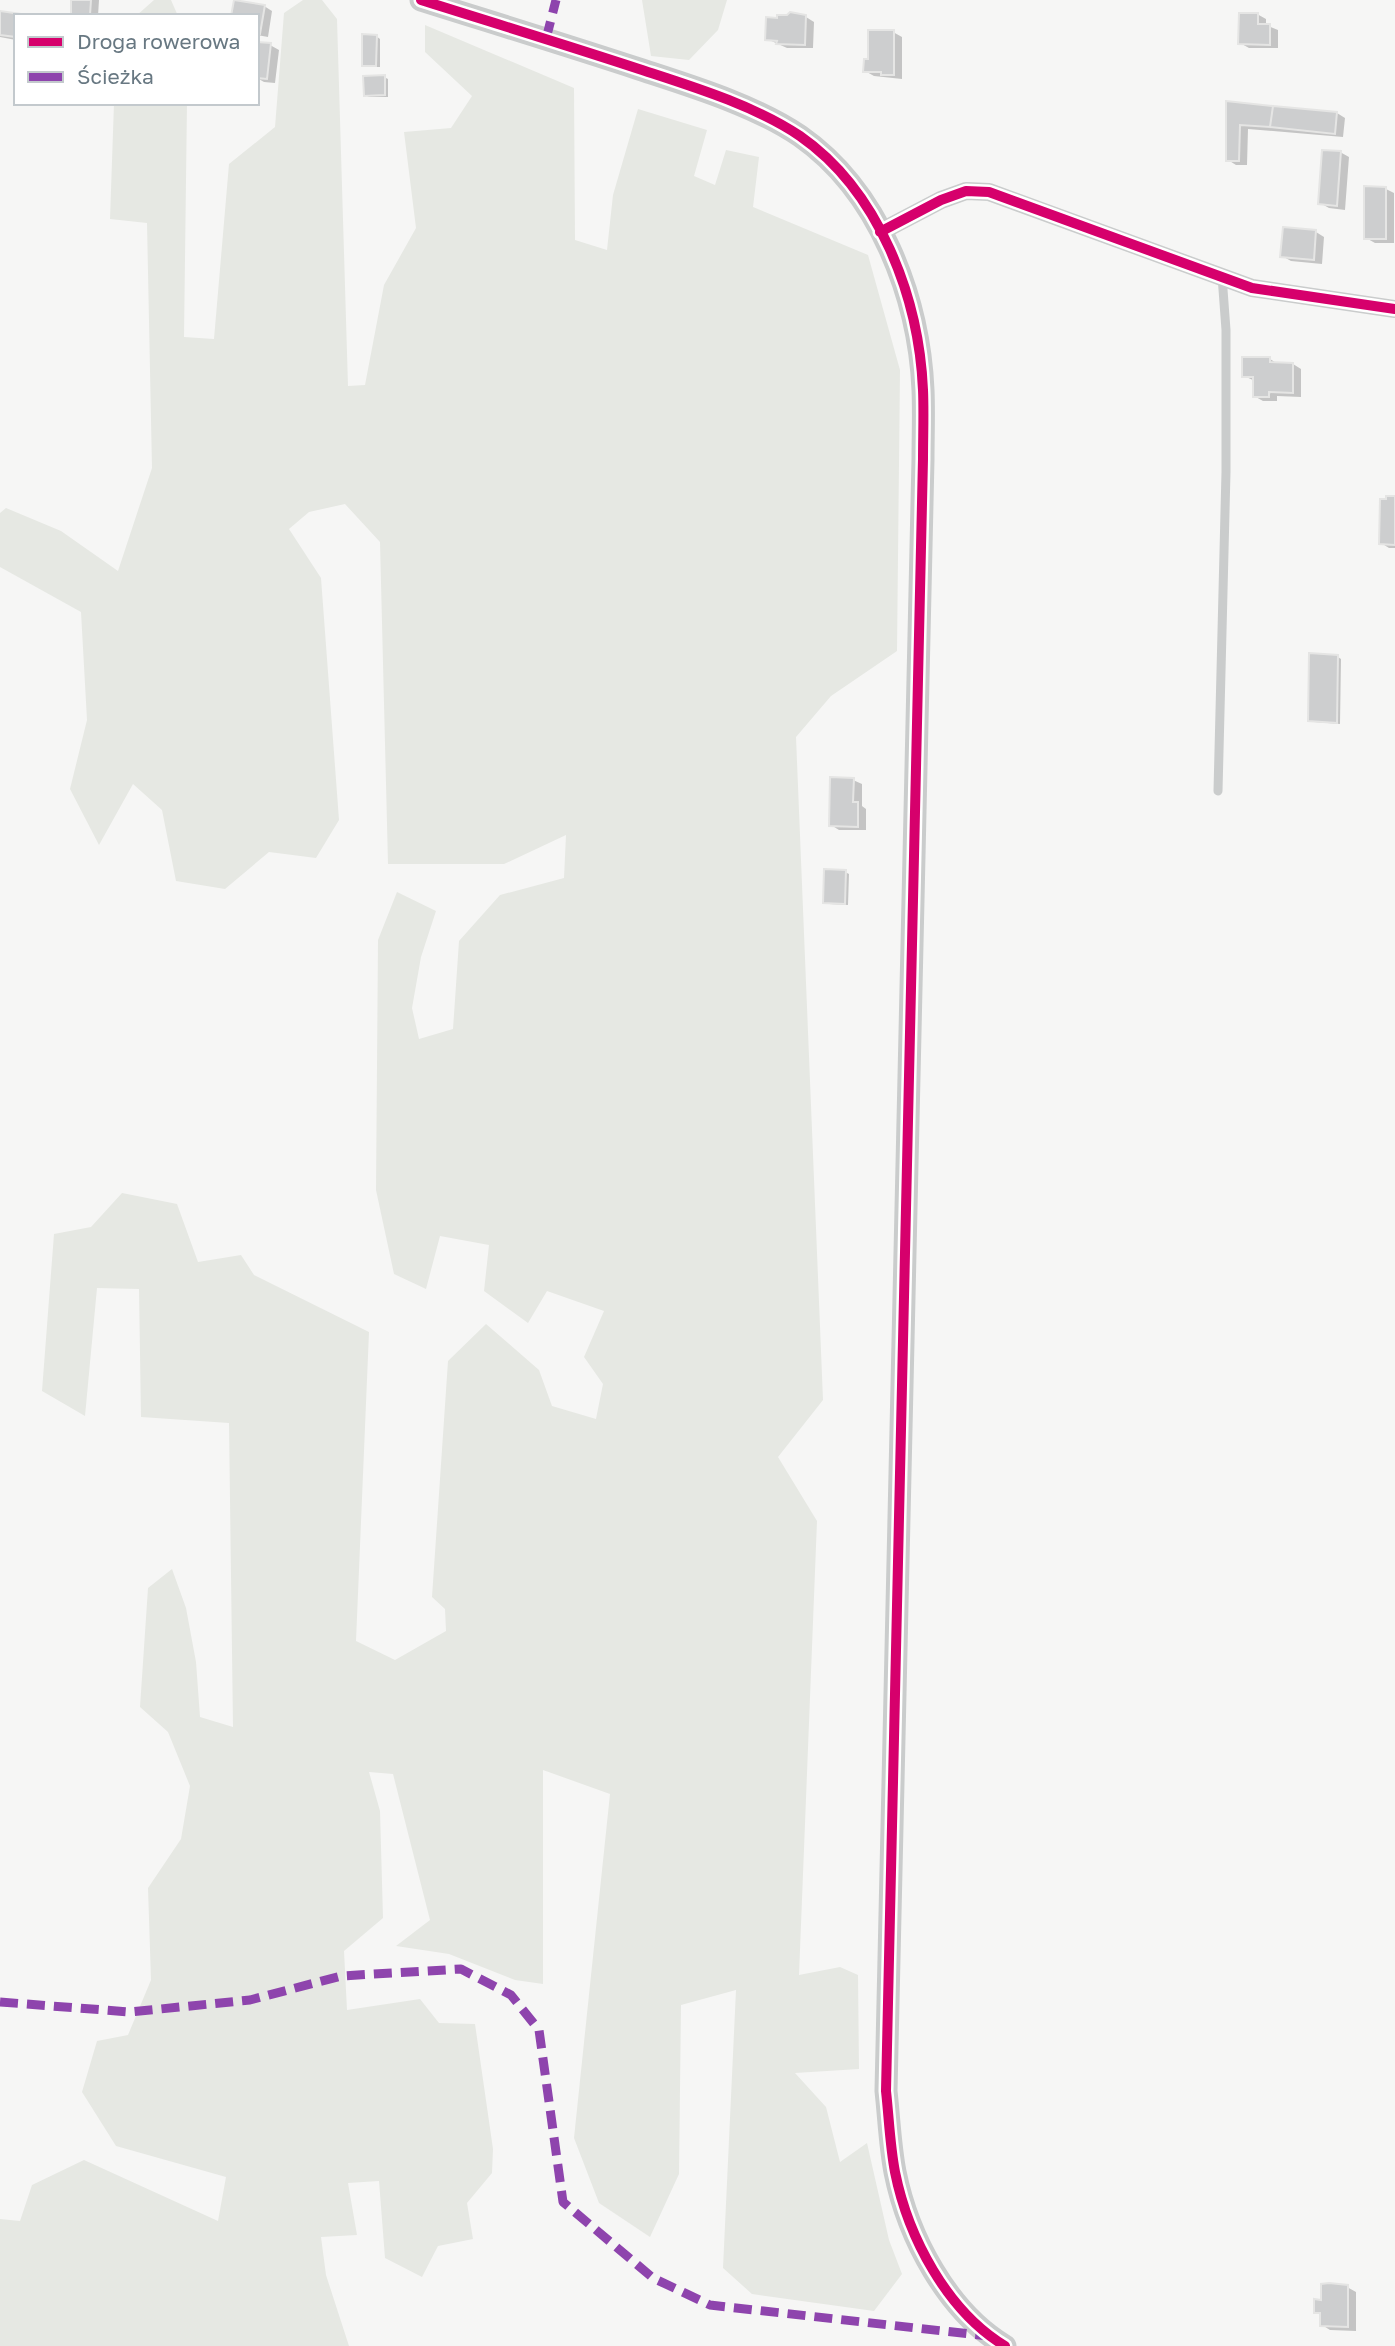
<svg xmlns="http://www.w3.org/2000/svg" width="1395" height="2346" font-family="'Golos Text',sans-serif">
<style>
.green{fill:#e6e8e3}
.shadow{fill:#0003}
.building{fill:#cdcecf;stroke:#e5e5e4;stroke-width:2}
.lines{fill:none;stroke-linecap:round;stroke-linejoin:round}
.service{stroke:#cacccc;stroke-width:9}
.minor{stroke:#cacccc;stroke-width:18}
.tertiary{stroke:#cacccc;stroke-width:23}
.quiet{stroke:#8e44ad;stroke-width:9;stroke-dasharray:18 9;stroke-linecap:butt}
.cycleway-casing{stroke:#fff;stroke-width:15}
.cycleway{stroke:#d6006c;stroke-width:10}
</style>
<rect width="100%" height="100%" fill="#f6f6f5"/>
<path class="green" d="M 154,0 L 171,0 L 178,16 L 136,16 Z
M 303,0 L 322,0 L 337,19 L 348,386 L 365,385 L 384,285 L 416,228 L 404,132 L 451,128 L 472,96 L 425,52 L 425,25 L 574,88 L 575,240 L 607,250 L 613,195 L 638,109 L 707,130 L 694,176 L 715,185 L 726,150 L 759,157 L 753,207 L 868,255 L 900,370 L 897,651 L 831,696 L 796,737 L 823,1400 L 778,1457 L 817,1521 L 799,1975 L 840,1967 L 858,1975 L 859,2069 L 795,2073 L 826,2107 L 840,2162 L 867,2143 L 889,2240 L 902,2274 L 874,2311 L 752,2294 L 723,2268 L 736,1990 L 681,2005 L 679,2174 L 650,2237 L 599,2203 L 574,2138 L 610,1794 L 543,1770 L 543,1984 L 515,1980 L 449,1954 L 396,1946 L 430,1920 L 393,1774 L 369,1772 L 380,1811 L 383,1918 L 344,1951 L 347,2010 L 420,1999 L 439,2023 L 475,2024 L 493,2149 L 492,2173 L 467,2203 L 473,2239 L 438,2246 L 422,2277 L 385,2258 L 379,2181 L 348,2183 L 357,2235 L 321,2237 L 326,2275 L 349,2346 L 0,2346 L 0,2219 L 20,2221 L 32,2185 L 84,2160 L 218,2221 L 226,2177 L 116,2146 L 82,2092 L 97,2041 L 128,2035 L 151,1980 L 148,1888 L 181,1839 L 190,1786 L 168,1732 L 140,1707 L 148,1588 L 172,1569 L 186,1608 L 196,1662 L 200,1717 L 233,1727 L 229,1423 L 141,1417 L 139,1289 L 97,1288 L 85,1416 L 42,1391 L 54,1234 L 91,1227 L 122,1193 L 177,1204 L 198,1262 L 241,1255 L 254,1275 L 369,1332 L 356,1641 L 395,1660 L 446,1631 L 445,1609 L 432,1597 L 448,1361 L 486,1324 L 539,1370 L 552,1406 L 596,1419 L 603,1384 L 584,1357 L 604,1311 L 547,1291 L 528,1323 L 484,1291 L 489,1245 L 440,1236 L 426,1289 L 394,1274 L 376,1190 L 378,940 L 397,892 L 436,911 L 421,957 L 412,1008 L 419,1039 L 453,1029 L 459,941 L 500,895 L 564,878 L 566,835 L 504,864 L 388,864 L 380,542 L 345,504 L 309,512 L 289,529 L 321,578 L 339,820 L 316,858 L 269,852 L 225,889 L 176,881 L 162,810 L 133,784 L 99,845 L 70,789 L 87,720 L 81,612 L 0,567 L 0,513 L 6,508 L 61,531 L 118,571 L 152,468 L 147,223 L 110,219 L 114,103 L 187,103 L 184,337 L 214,339 L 229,164 L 275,127 L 284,13 Z
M 642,0 L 727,0 L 718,30 L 689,60 L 651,56 Z"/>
<path class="shadow" d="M 73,0 L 99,0 L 98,16 L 77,16 L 72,13 Z
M 264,6 L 272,11 L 268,37 L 257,35 L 257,16 Z
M 0,12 L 16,16 L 16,40 L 0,37 Z
M 1257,14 L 1266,19 L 1266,25 L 1278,30 L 1278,48 L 1249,48 L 1240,43 Z
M 806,17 L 814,22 L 813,48 L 787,48 L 767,39 Z
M 893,32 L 902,37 L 902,79 L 874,76 L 865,71 L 869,61 Z
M 376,36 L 380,39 L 380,67 L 367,67 L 364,65 Z
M 270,45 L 279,50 L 275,83 L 264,82 L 257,78 Z
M 384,77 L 388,79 L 388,97 L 369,97 L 365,95 Z
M 1228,103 L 1337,113 L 1345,118 L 1343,137 L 1248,129 L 1247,165 L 1236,165 L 1228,160 Z
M 1340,152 L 1349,157 L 1345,210 L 1329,208 L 1320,203 Z
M 1386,189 L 1394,193 L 1394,243 L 1375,243 L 1366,238 Z
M 1284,229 L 1316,232 L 1324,237 L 1322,264 L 1291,261 L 1282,256 Z
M 1270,359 L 1278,364 L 1293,364 L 1301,369 L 1301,397 L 1277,396 L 1277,401 L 1263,401 L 1254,396 L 1255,381 L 1244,376 Z
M 1395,497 L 1395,548 L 1389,548 L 1381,543 Z
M 1338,657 L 1341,659 L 1340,724 L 1314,722 L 1310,720 Z
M 853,780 L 862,784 L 862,806 L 866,809 L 866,830 L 839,830 L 831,825 Z
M 845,872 L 849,874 L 848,905 L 829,904 L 825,902 Z
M 1347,2287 L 1356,2292 L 1356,2331 L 1330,2330 L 1322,2325 L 1322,2315 L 1316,2312 L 1323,2302 Z"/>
<path class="building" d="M 71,0 L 91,0 L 90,15 L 71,14 Z
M 234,0 L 265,5 L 260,34 L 257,33 L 257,16 L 231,16 Z
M 0,11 L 35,16 L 16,16 L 16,37 L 0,35 Z
M 790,12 L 806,15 L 805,45 L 776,44 L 777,41 L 765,40 L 766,17 L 777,18 L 777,15 L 787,15 Z
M 1239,13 L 1258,13 L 1258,24 L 1270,24 L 1270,45 L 1238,44 Z
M 868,30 L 894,30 L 894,75 L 881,75 L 881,72 L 863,72 L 864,59 L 868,59 Z
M 362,34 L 377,35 L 376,66 L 362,66 Z
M 257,42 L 271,43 L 267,79 L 257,78 Z
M 385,75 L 385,95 L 364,96 L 363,76 Z
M 1226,101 L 1273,106 L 1270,127 L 1240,125 L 1239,161 L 1226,161 Z
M 1273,106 L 1337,112 L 1335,134 L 1270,127 Z
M 1322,150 L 1341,151 L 1337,206 L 1318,204 Z
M 1364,186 L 1386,187 L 1386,239 L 1364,239 Z
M 1283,227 L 1316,230 L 1314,260 L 1280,257 Z
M 1242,357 L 1270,357 L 1270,362 L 1293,363 L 1293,393 L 1269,392 L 1269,397 L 1253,397 L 1253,377 L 1242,377 Z
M 1386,496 L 1395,496 L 1395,545 L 1379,544 L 1380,499 L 1386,499 Z
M 1309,653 L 1338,655 L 1337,723 L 1308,721 Z
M 830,777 L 854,778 L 853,802 L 858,802 L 858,827 L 829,826 Z
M 824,869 L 846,870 L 845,904 L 823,903 Z
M 1329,2283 L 1348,2285 L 1348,2327 L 1320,2326 L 1320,2313 L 1314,2313 L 1314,2299 L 1321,2300 L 1321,2284 Z"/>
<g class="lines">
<path class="service" d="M 1218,791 L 1226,472 L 1226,330 L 1222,276"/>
<path class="minor" d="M 880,232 L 941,200 L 966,191 L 989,192 L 1252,288 L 1395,309"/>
<path class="tertiary" d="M 421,0 C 494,23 566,45 639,69 C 691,86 754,105 800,136 C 879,191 919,297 923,390 C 924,413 923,436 923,459 L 886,2091 C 889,2118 890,2146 895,2172 C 908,2237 947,2311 1005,2346"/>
<path class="quiet" d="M 546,39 L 556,0
M 0,2002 L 130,2012 L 250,2000 L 341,1976 L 461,1969 L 511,1995 L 539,2030 L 563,2202 L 653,2278 L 710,2305 L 988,2336"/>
<defs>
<path id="cycleway" d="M 421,0 C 494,23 566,45 639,69 C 691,86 754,105 800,136 C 879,191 919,297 923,390 C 924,413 923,436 923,459 L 886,2091 C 889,2118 890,2146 895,2172 C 908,2237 947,2311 1005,2346
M 880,232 L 941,200 L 966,191 L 989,192 L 1252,288 L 1395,309"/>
</defs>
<use href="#cycleway" class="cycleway-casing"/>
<use href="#cycleway" class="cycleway"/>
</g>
<rect x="14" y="14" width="245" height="91" fill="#ffffff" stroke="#c3c9cd" stroke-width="2"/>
<rect x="28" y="37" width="35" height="10" fill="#d6006c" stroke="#c3c9cd" stroke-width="2"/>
<text x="77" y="49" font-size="21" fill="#687882">Droga rowerowa</text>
<rect x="28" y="72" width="35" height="10" fill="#8e44ad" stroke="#c3c9cd" stroke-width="2"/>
<text x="77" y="84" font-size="21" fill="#687882">Ścieżka</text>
</svg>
